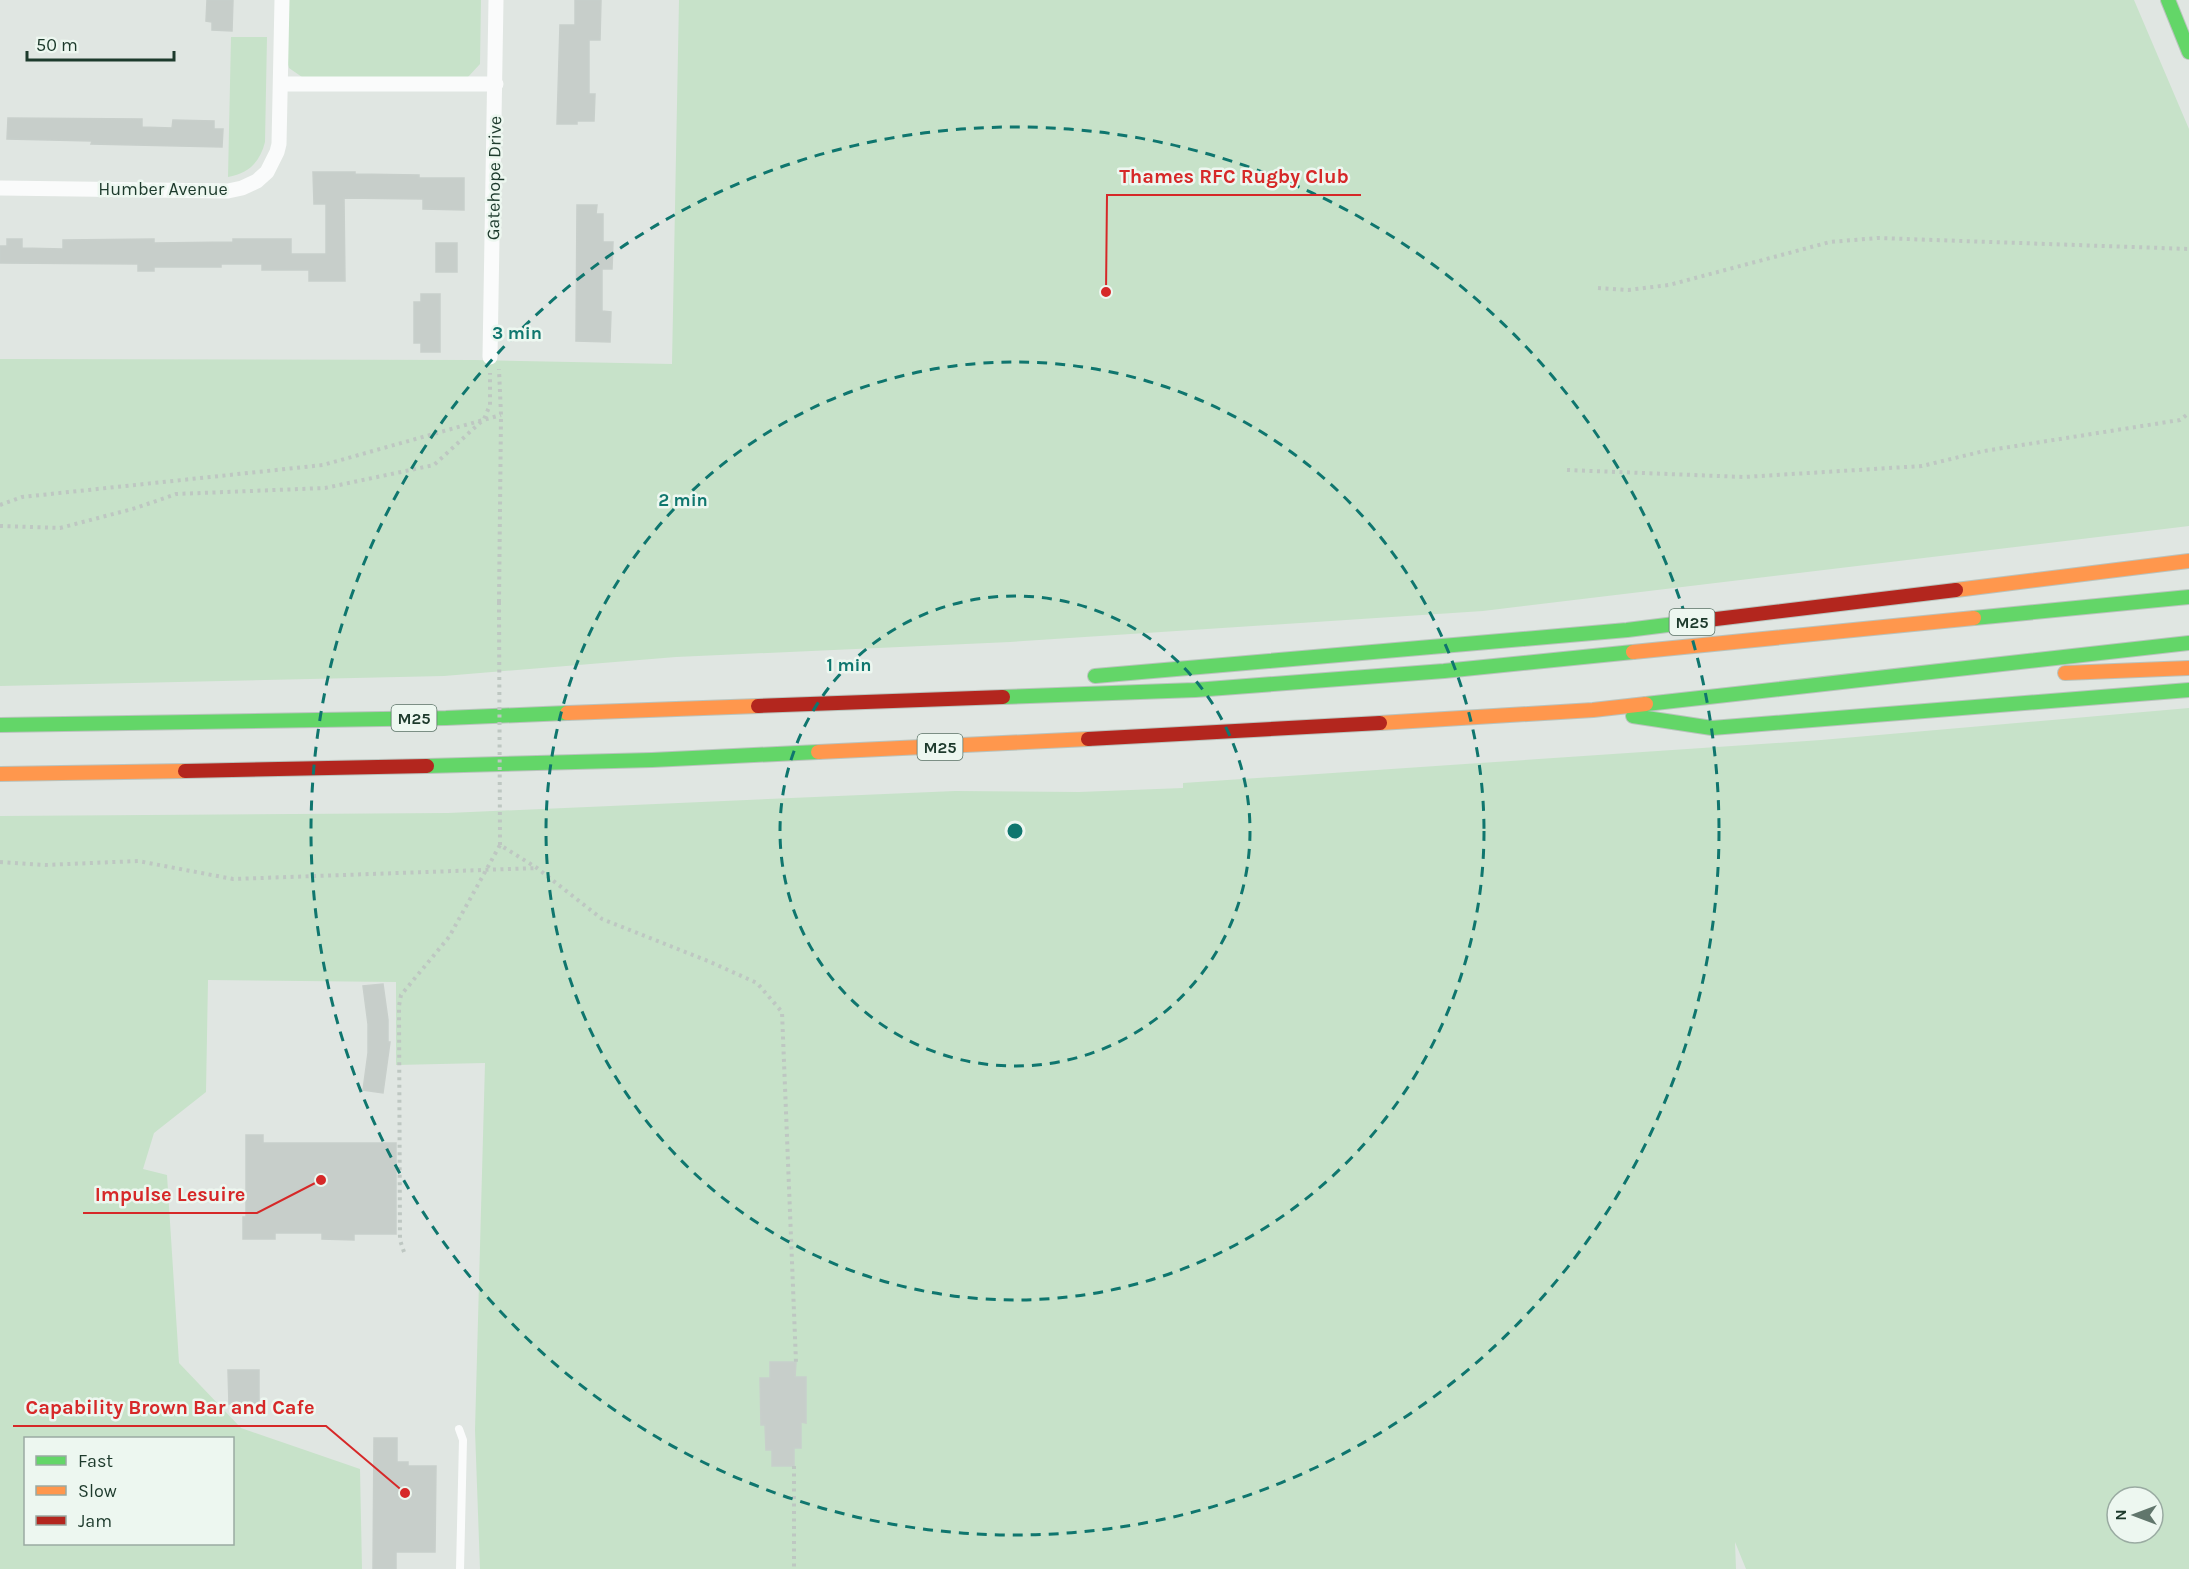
<svg xmlns="http://www.w3.org/2000/svg" width="2189" height="1569" font-family="Karla,sans-serif">
<style>
.green{fill:#c7e2c9;fill-rule:evenodd}
.building{fill:#c7ceca;stroke:#c8cfcb;stroke-width:1.5}
.lines{fill:none;stroke-linecap:round;stroke-linejoin:round}
.fast-casing{stroke:#b9c3bd;stroke-width:16}
.slow-casing{stroke:#b9c3bd;stroke-width:16}
.jam-casing{stroke:#b9c3bd;stroke-width:16}
.path{stroke:#bec7c2;stroke-width:4;stroke-dasharray:3 4.5;stroke-linecap:butt}
.lane{stroke:#fafbfb;stroke-width:8}
.street{stroke:#fafbfb;stroke-width:15}
.fast{stroke:#63d668;stroke-width:14}
.slow{stroke:#ff974d;stroke-width:14}
.jam{stroke:#b3261e;stroke-width:14}
.path-bridge{stroke:#bec7c2;stroke-width:4;stroke-dasharray:3 4.5;stroke-linecap:butt}
.ring{fill:none;stroke:#0f766e;stroke-width:3;stroke-dasharray:10 8}
.labels{text-anchor:middle;dominant-baseline:central;stroke-width:5;stroke-linejoin:round;paint-order:stroke}
.shield{fill:#edf7f0;stroke:#5b7367;stroke-width:1.5}
.shield-label{font-size:16px;font-weight:bold;fill:#1d3a2c}
.street-label{font-size:18px;fill:#1d3a2c;stroke:#edf7f0}
.centre{fill:#0f766e;stroke:#edf7f0;stroke-width:3}
.ring-label{font-size:18px;text-anchor:middle;font-weight:bold;fill:#0f766e;stroke:#edf7f0;stroke-width:5;stroke-linejoin:round;paint-order:stroke}
.leader{fill:none;stroke:#d62828;stroke-width:2}
.callout-dot{fill:#d62828;stroke:#edf7f0;stroke-width:2}
.callout-label{font-size:20px;text-anchor:middle;font-weight:bold;fill:#d62828;stroke:#edf7f0;stroke-width:5;stroke-linejoin:round;paint-order:stroke}
</style>
<rect width="100%" height="100%" fill="#e0e6e2"/>
<path class="green" d="M 288,0 L 481,0 L 480,64 L 468,77 L 302,77 L 289,68 L 287,61 Z
M 679,0 L 2134,0 L 2189,129 L 2189,526 L 1483,611 L 1010,642 L 676,657 L 444,676 L 0,686 L 0,359 L 474,360 L 672,364 Z
M 231,37 L 267,37 L 265,142 C 260,162 249,173 228,177 Z
M 2189,708 L 2189,1569 L 1746,1569 L 1735,1542 L 1736,1569 L 480,1569 L 475,1430 L 485,1063 L 396,1065 L 396,982 L 208,980 L 206,1092 L 154,1133 L 143,1169 L 167,1175 L 179,1363 L 241,1428 L 360,1469 L 362,1569 L 0,1569 L 0,816 L 448,813 L 955,791 L 1079,792 L 1183,788 L 1183,783 L 1821,740 ZM 26,1438 L 232,1438 L 232,1544 L 26,1544 ZM 2117,1497 L 2153,1497 L 2153,1533 L 2117,1533 Z"/>
<path class="building" d="M 207,0 L 233,0 L 232,31 L 212,30 L 212,22 L 206,21 Z
M 575,0 L 601,0 L 600,40 L 589,40 L 589,94 L 595,94 L 594,121 L 577,121 L 577,124 L 557,124 L 560,25 L 575,25 Z
M 8,118 L 142,119 L 142,127 L 172,128 L 173,120 L 214,121 L 214,129 L 223,129 L 222,147 L 91,144 L 92,141 L 7,139 Z
M 313,172 L 355,172 L 355,174 L 419,175 L 419,178 L 464,178 L 464,210 L 423,209 L 423,199 L 344,198 L 345,281 L 309,281 L 309,270 L 262,270 L 262,264 L 221,264 L 221,267 L 154,267 L 154,271 L 138,271 L 138,264 L 0,263 L 0,246 L 7,246 L 7,239 L 22,239 L 22,248 L 63,249 L 63,240 L 154,239 L 154,243 L 233,242 L 233,239 L 291,239 L 291,254 L 326,254 L 326,204 L 314,204 Z
M 577,205 L 597,205 L 596,214 L 603,214 L 603,242 L 613,242 L 612,269 L 602,269 L 602,311 L 611,312 L 610,342 L 576,341 Z
M 436,243 L 457,243 L 457,272 L 436,272 Z
M 421,294 L 440,294 L 440,352 L 421,352 L 421,343 L 414,343 L 414,302 L 421,302 Z
M 383,984 L 388,1020 L 388,1042 L 390,1042 L 383,1093 L 363,1090 L 368,1053 L 368,1024 L 363,986 Z
M 246,1135 L 263,1135 L 263,1143 L 396,1143 L 396,1234 L 354,1234 L 354,1240 L 322,1239 L 322,1233 L 275,1233 L 275,1239 L 243,1239 L 243,1217 L 246,1217 Z
M 770,1362 L 796,1362 L 795,1377 L 806,1377 L 806,1423 L 801,1422 L 801,1448 L 794,1448 L 794,1466 L 772,1466 L 772,1450 L 766,1450 L 765,1425 L 761,1425 L 760,1378 L 770,1378 Z
M 228,1370 L 259,1370 L 259,1404 L 229,1404 Z
M 374,1438 L 397,1438 L 397,1462 L 408,1462 L 408,1466 L 436,1466 L 435,1552 L 396,1552 L 396,1569 L 373,1569 Z"/>
<g class="lines">
<defs>
<path id="fast" d="M 2168,0 L 2189,52
M 1974,618 L 2189,597
M 1095,676 L 1627,630 L 1683,623
M 1003,697 L 1195,690 L 1444,671 L 1633,652
M 1646,704 L 2189,643
M 1633,716 L 1712,728 L 2189,690
M 0,725 L 446,718 L 567,713
M 427,766 L 652,760 L 818,752"/>
<path id="slow" d="M 1956,590 L 2189,561
M 1633,652 L 1974,618
M 2065,673 L 2189,668
M 567,713 L 758,706
M 1380,723 L 1593,710 L 1646,704
M 818,752 L 1088,739
M 0,774 L 185,771"/>
<path id="jam" d="M 1683,623 L 1956,590
M 758,706 L 1003,697
M 1088,739 L 1380,723
M 185,771 L 427,766"/>
</defs>
<use href="#fast" class="fast-casing"/>
<use href="#slow" class="slow-casing"/>
<use href="#jam" class="jam-casing"/>
<path class="path" d="M 1598,288 L 1628,290 L 1669,285 L 1830,242 L 1878,238 L 2189,249
M 1567,470 L 1744,477 L 1922,466 L 1984,451 L 2180,420 L 2189,413
M 0,505 L 22,497 L 323,465 L 501,415
M 0,526 L 60,528 L 136,508 L 176,494 L 325,488 L 434,465 L 484,419 L 490,405 L 490,373
M 499,602 L 501,415 L 499,369
M 0,862 L 45,865 L 138,861 L 233,879 L 537,868
M 404,1252 L 400,1240 L 399,1006 L 401,995 L 449,937 L 500,845 L 537,868 L 602,919 L 708,961 L 757,983 L 782,1012 L 796,1362
M 794,1466 L 794,1569"/>
<path class="lane" d="M 459,1429 L 463,1440 L 460,1569"/>
<path class="street" d="M 281,84 L 496,84
M 0,188 L 228,191 L 242,188 L 257,181 L 267,172 L 277,152 L 279,144 L 282,0
M 490,357 L 496,0"/>
<use href="#fast" class="fast"/>
<use href="#slow" class="slow"/>
<use href="#jam" class="jam"/>
<path class="path-bridge" d="M 499,602 L 500,845"/>
</g>
<g class="ring">
<circle cx="1015" cy="831" r="235"/>
<circle cx="1015" cy="831" r="469"/>
<circle cx="1015" cy="831" r="704"/>
</g>
<g class="labels">
<g class="shield">
<rect x="1669.5" y="609" width="45" height="26" rx="4.5"/>
<rect x="391.5" y="705" width="45" height="26" rx="4.5"/>
<rect x="917.5" y="734" width="45" height="26" rx="4.5"/>
</g>
<g class="shield-label">
<text x="1692" y="622">M25</text>
<text x="414" y="718">M25</text>
<text x="940" y="747">M25</text>
</g>
<g class="street-label">
<text transform="translate(494 178) rotate(-89)">Gatehope Drive</text>
<text x="163" y="189">Humber Avenue</text>
</g>
</g>
<circle cx="1015" cy="831" r="9" class="centre"/>
<g class="ring-label">
<text x="517" y="339">3 min</text>
<text x="683" y="506">2 min</text>
<text x="849" y="671">1 min</text>
</g>
<path class="leader" d="M1106 292L1107 195H1361M321 1180L257 1213H83M405 1493L326 1426H13"/>
<g class="callout-dot">
<circle cx="1106" cy="292" r="6"/>
<circle cx="321" cy="1180" r="6"/>
<circle cx="405" cy="1493" r="6"/>
</g>
<g class="callout-label">
<text x="1234" y="183">Thames RFC Rugby Club</text>
<text x="170" y="1201">Impulse Lesuire</text>
<text x="170" y="1414">Capability Brown Bar and Cafe</text>
</g>
<rect x="24" y="1437" width="210" height="108" fill="#edf7f0" stroke="#9aaba2" stroke-width="1.5"/>
<rect x="36" y="1456" width="30" height="9" fill="#63d668" stroke="#9aaba2" stroke-width="1.5"/>
<text x="78" y="1467" font-size="18" fill="#1d3a2c">Fast</text>
<rect x="36" y="1486" width="30" height="9" fill="#ff974d" stroke="#9aaba2" stroke-width="1.5"/>
<text x="78" y="1497" font-size="18" fill="#1d3a2c">Slow</text>
<rect x="36" y="1516" width="30" height="9" fill="#b3261e" stroke="#9aaba2" stroke-width="1.5"/>
<text x="78" y="1527" font-size="18" fill="#1d3a2c">Jam</text>
<g transform="translate(2135 1515) rotate(270)"><circle r="28" fill="#edf7f0" stroke="#9aaba2" stroke-width="1.5"/>
<path d="M0-4.5L10 22L0 15L-10 22Z" fill="#61766c"/>
<text y="-9" font-size="16" font-weight="bold" text-anchor="middle" fill="#1d3a2c">N</text>
</g>
<path d="M27 51v9h147v-9" fill="none" stroke="#1d3a2c" stroke-width="3"/>
<text x="36" y="51" font-size="18" fill="#1d3a2c" stroke="#edf7f0" stroke-width="4.5" paint-order="stroke">50 m</text>
</svg>
